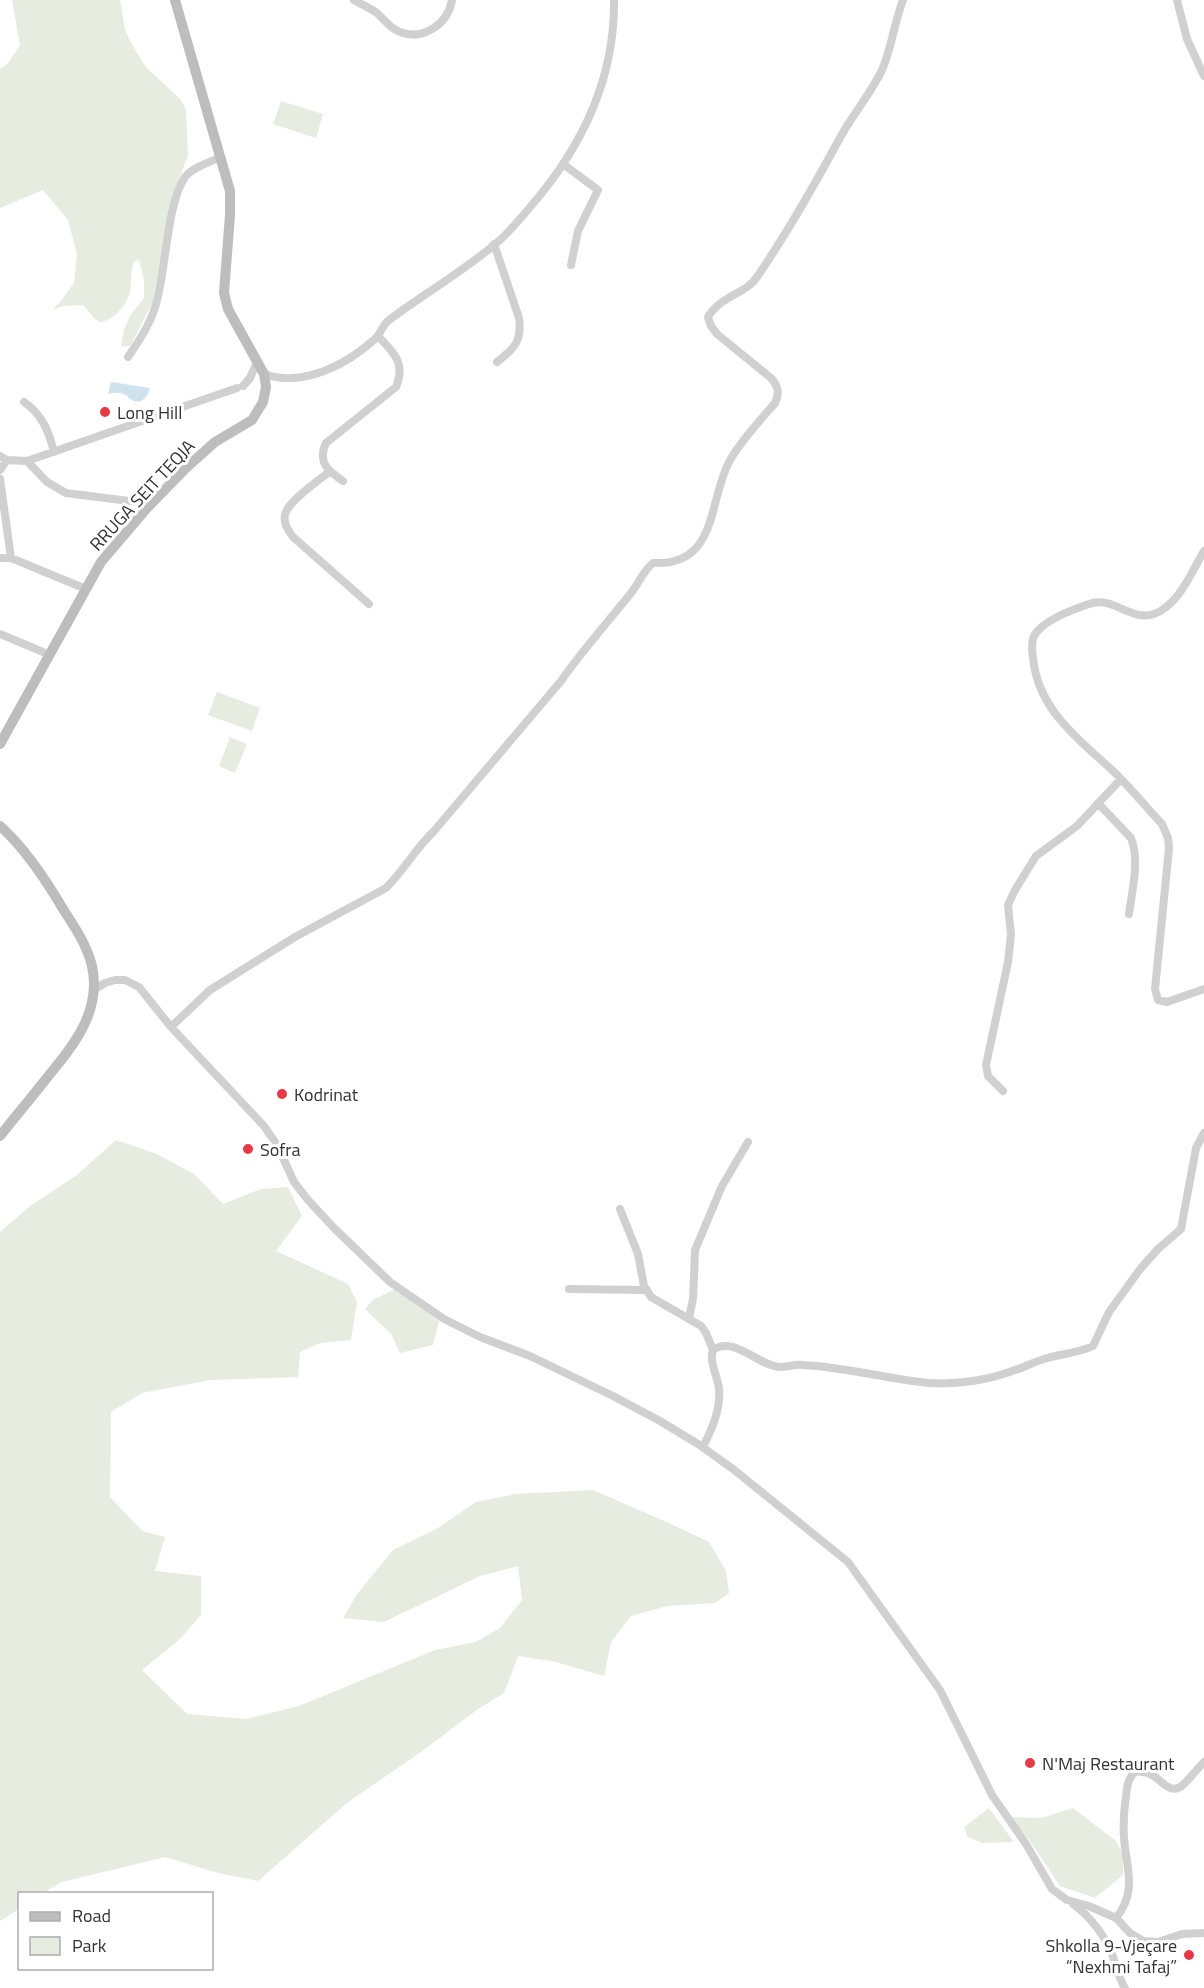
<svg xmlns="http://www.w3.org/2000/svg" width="1204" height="1988" font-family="'Titillium Web',sans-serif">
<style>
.green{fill:#e6ecdf}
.water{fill:#cfe2ee}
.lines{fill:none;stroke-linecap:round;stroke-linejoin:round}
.street{stroke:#d0d0d0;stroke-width:8}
.secondary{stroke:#bdbdbd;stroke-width:10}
.poi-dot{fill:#e63946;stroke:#fff;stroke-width:2}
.labels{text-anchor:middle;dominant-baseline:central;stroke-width:6;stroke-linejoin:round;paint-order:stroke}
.poi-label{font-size:18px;fill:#333;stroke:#fff;text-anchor:start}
.street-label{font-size:18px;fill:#333;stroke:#fff}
</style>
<rect width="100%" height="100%" fill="#fff"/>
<path class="green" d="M 12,0 L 120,0 L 125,30 L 132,45 L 146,67 L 181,100 L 186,110 L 188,155 L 175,190 L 152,304 L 130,346 L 121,347 L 124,329 L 130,316 L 144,298 L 144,280 L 139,260 L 134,262 C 130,272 132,282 130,292 C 127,305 113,321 100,322 L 95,319 L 83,305 L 64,306 L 52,310 L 60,302 L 74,283 L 77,254 L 68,220 L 43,190 L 0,208 L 0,69 L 8,63 L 20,45 Z
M 281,101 L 323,114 L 316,138 L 273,124 Z
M 217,692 L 260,708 L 252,731 L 208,715 Z
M 230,737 L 247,744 L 235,773 L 219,766 Z
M 116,1140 L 157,1154 L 194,1174 L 223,1204 L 261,1189 L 288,1187 L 302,1216 L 276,1251 L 348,1284 L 357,1302 L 351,1340 L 320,1343 L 300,1352 L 298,1377 L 211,1380 L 142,1393 L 111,1412 L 110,1497 L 142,1531 L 165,1537 L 155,1571 L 201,1576 L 201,1615 L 179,1640 L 142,1670 L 187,1714 L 246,1719 L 299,1706 L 435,1650 L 476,1642 L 500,1628 L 522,1600 L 518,1566 L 480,1576 L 384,1622 L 343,1618 L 357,1594 L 393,1550 L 438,1528 L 476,1502 L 515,1494 L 593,1490 L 671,1524 L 709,1542 L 726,1571 L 729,1593 L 715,1603 L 667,1606 L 631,1616 L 611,1642 L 604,1676 L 556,1662 L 518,1656 L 504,1693 L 478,1709 L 421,1752 L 348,1802 L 258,1881 L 218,1873 L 165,1857 L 62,1882 L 43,1893 L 20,1894 L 19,1909 L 0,1921 L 0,1232 L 30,1206 L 77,1175 Z
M 395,1289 L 439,1321 L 433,1345 L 400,1353 L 391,1334 L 365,1309 L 373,1300 Z
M 989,1808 L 1014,1842 L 982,1843 L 968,1837 L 964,1827 Z
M 1073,1808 L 1116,1841 L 1123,1854 L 1123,1875 L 1095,1898 L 1060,1886 L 1030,1841 L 1010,1817 L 1041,1818 Z"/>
<path class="water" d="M 111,382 L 150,388 C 148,397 141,405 132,400 C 124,396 131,397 123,394 C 118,392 113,393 108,394 Z"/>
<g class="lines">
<path class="street" d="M 354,0 C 362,5 371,8 378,14 C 386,21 389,28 400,32 C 423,41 448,24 452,0
M 1177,0 L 1187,39 L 1204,76
M 563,164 L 598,190 L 578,231 L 571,265
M 494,244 L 519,318 C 522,341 515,348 497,362
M 128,357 C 139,341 151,323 156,304 C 166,270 167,203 185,177 C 193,167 210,162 221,157
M 264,374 C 303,388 348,364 376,338 C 381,333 383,324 389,320 C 425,293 466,270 500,240 C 511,230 521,218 531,206 C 582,147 615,80 614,0
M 243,386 L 250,378 L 257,362
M 24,402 C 42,414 49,432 54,452
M 0,456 L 7,460 L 27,461 L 237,388
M 27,461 L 47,482 L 66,493 L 137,502 L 147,508
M 0,470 L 7,460
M 329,472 C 318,481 287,502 285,515 C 283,523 288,530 293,537 L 369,604
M 0,479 L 11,558 L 86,589
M 343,481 C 328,471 317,462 326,443 L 396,387 C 406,363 394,353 378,336
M 1204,551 C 1192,571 1179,605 1154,614 C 1131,622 1112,595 1089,604 C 1072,610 1043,620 1034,636 C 1031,642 1032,651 1033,658 C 1038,709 1077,738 1112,770 C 1130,787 1145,806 1162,824 L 1168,838 L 1169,848 L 1155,989 L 1158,1000 L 1167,1002 L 1204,989
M 0,558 L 11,558
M 0,634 L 43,652
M 1098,803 L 1131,838 C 1140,860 1132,891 1129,914
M 95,989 L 105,983 L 115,980 L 125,980 L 139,987 L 171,1027 L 264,1126 L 277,1145 L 294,1182 L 308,1200 L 335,1229 L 390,1282 L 444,1319 L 480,1337 L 530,1356 L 613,1396 L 660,1421 L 698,1444 L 733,1469 L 848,1562 L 940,1690 L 992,1795 L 1026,1844 L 1052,1889 L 1067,1900 L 1089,1906 L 1116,1918 L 1130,1933 L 1143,1941 L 1158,1942 L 1182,1934 L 1204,1933
M 171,1027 L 210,990 L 295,937 L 386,888 C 404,870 416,848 434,831 L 561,681 C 582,651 607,623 631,593 C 639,583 643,571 653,563 C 718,566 708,502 729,462 C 738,444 761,419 775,403 C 780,393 778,386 771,378 L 717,334 L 711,326 L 708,317 C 721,295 746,294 757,277 C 788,232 815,184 841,136 C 854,113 871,93 882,70 C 892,47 894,23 903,0
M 1003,1091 L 988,1076 L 986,1065 L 1008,962 L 1011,934 L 1008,905 L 1015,890 L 1036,856 L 1077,826 L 1121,779
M 620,1209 L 638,1254 L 644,1286 L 651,1297 L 701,1326 L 706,1333 L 713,1350
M 569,1289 L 647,1290
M 689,1318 L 693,1299 L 695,1250 L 722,1186 L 748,1142
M 703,1447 C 712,1429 721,1409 719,1388 C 717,1375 709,1362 713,1350 C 734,1335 760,1367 780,1367 C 787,1367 795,1364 803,1365 C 845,1367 887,1379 929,1383 C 957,1385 989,1380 1015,1370 C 1025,1367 1034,1362 1044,1359 C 1060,1354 1078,1353 1093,1346 L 1109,1312 L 1141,1268 L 1158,1249 L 1181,1229 L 1196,1148 L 1204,1133
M 1073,1904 C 1091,1917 1106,1937 1113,1957 C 1117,1967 1119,1979 1125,1988
M 1116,1918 C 1138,1891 1126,1867 1124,1838 C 1123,1824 1124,1810 1126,1796 C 1127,1786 1128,1778 1136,1771 C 1141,1772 1146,1772 1150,1774 C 1163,1780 1170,1797 1184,1784 C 1191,1777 1197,1769 1204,1762"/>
<path class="secondary" d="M 0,744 L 101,562 L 147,508 L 186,468 L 215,442 L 252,420 L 263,402 L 266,387 L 264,374 L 228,309 L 224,293 L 230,215 L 230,191 L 175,0
M 0,826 C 25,848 46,880 63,909 C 74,926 87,945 92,966 C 102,1012 73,1046 46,1079 C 31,1098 15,1117 0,1136"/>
</g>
<g class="poi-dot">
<circle cx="105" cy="412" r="6"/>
<circle cx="282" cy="1094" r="6"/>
<circle cx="248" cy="1149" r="6"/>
<circle cx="1030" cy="1763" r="6"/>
<circle cx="1189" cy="1955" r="6"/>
</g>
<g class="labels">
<g class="poi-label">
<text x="117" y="412">Long Hill</text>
<text x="294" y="1094">Kodrinat</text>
<text x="260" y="1149">Sofra</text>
<text x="1042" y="1763">N'Maj Restaurant</text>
<text x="1177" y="1945" text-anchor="end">Shkolla 9-Vjeçare<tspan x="1177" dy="21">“Nexhmi Tafaj”</tspan></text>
</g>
<g class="street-label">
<text transform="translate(142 495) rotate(-47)">RRUGA SEIT TEQJA</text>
</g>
</g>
<rect x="18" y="1892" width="195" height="78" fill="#ffffff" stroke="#adadad" stroke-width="1.5"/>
<rect x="30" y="1912" width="30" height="9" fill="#bdbdbd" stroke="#adadad" stroke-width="1.5"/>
<text x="72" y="1922" font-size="18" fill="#333333">Road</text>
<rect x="30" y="1937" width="30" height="18" fill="#e6ecdf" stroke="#adadad" stroke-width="1.5"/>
<text x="72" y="1952" font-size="18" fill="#333333">Park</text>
</svg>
